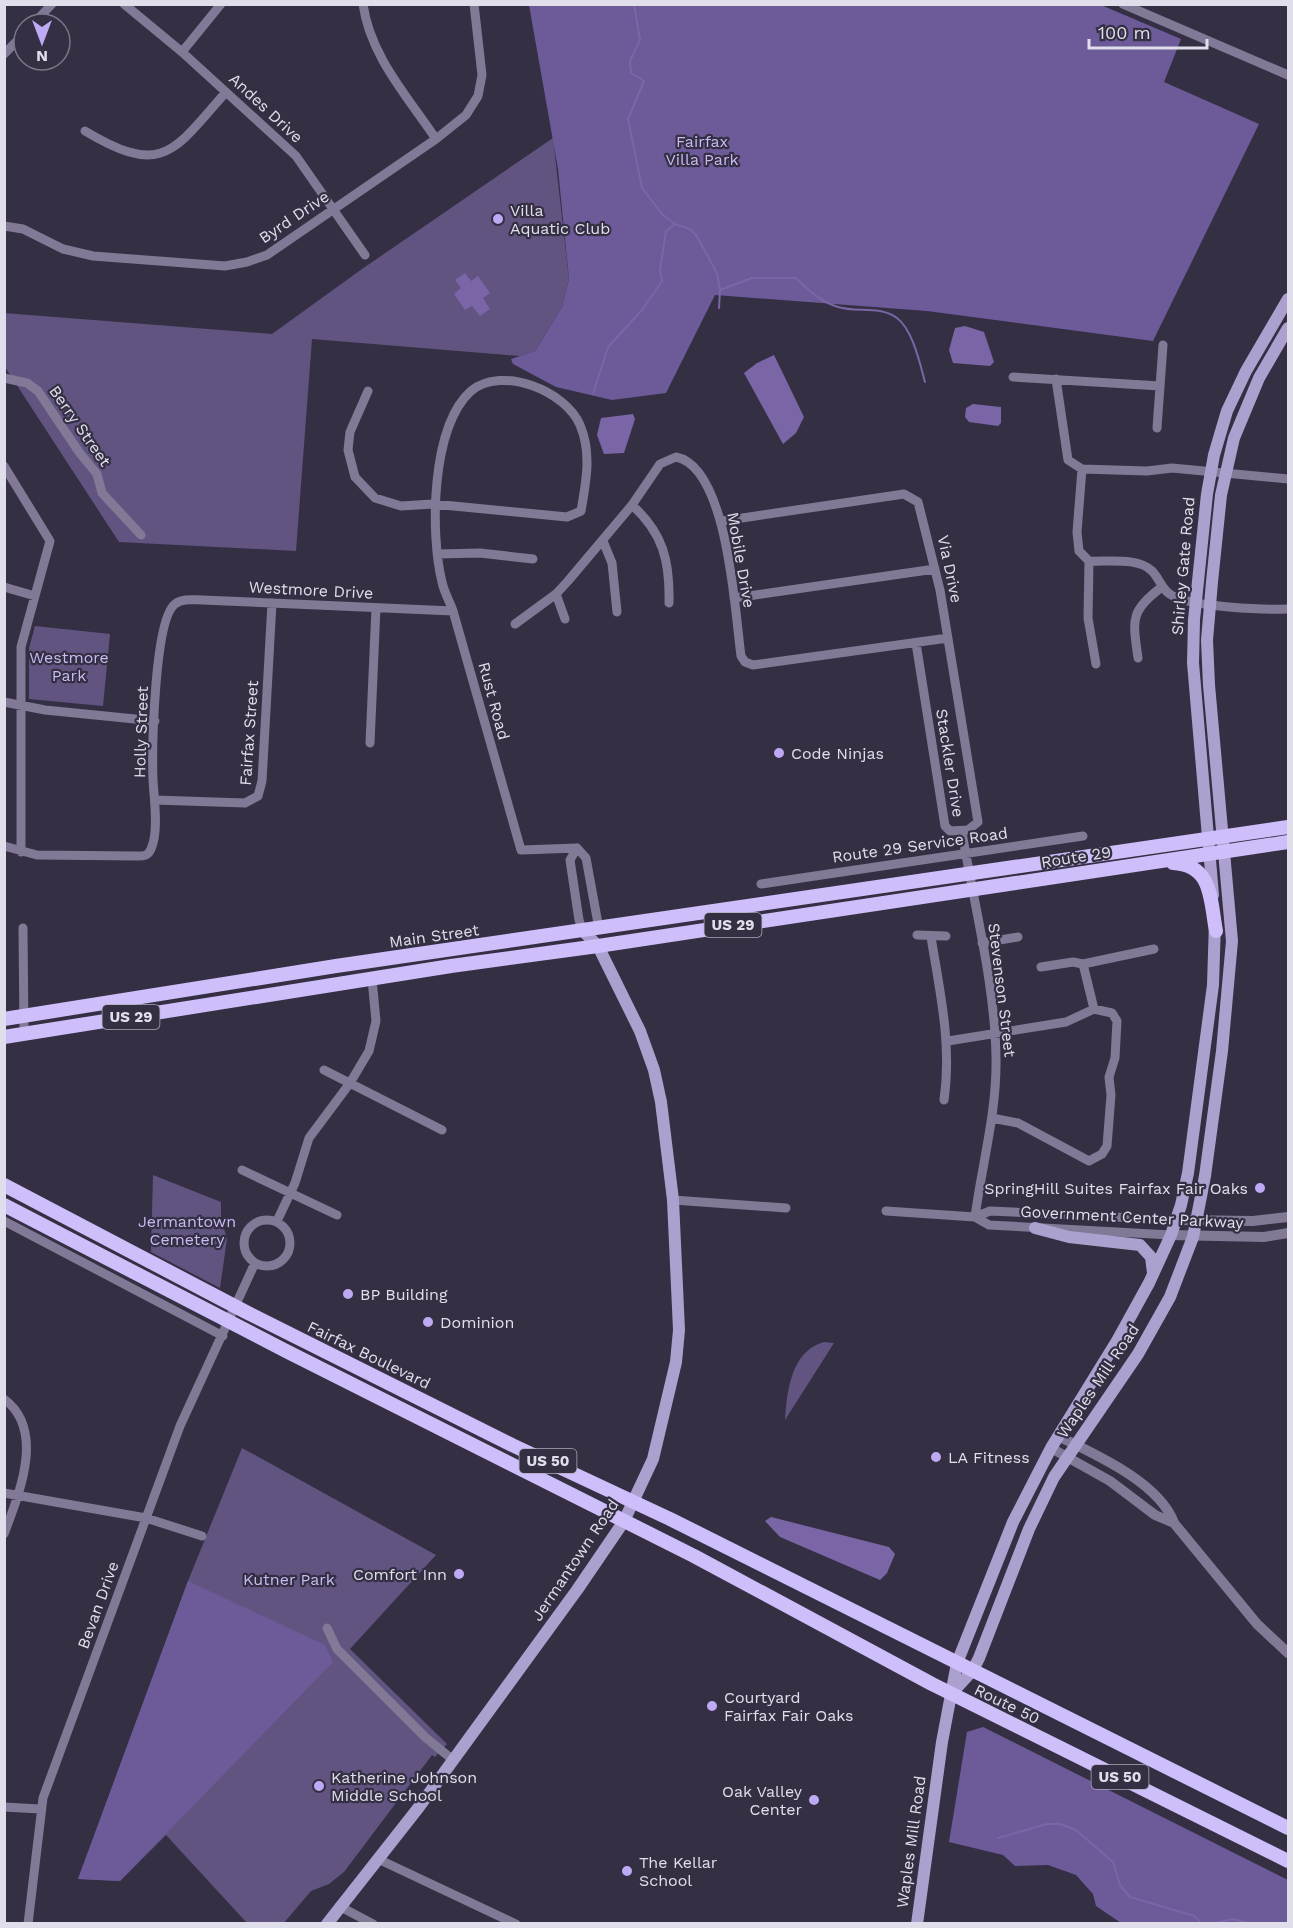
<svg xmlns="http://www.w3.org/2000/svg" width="1293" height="1928" font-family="'Work Sans',sans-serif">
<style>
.green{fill:#615481}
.forest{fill:#6d5a99}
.water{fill:#7a66a7}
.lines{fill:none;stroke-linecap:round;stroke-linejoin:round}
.stream{stroke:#7a66a7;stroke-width:2}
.minor{stroke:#817996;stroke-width:9}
.tertiary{stroke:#817996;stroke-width:10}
.secondary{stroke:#aca0cf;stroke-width:12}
.primary{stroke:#cebefa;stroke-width:14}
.poi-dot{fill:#bea9f4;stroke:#352f44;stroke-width:2}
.labels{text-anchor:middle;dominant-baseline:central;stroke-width:4.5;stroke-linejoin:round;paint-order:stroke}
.shield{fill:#352f44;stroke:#adaab9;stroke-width:1.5}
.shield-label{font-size:15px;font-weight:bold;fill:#e1deeb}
.street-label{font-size:16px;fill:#e1deeb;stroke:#352f44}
.park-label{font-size:16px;fill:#c9bbf2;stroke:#352f44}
.poi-label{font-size:16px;fill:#e1deeb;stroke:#352f44;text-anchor:start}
</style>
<rect width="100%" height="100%" fill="#352f44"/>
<path class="green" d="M 553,138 L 569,279 L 562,307 L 535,351 L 520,356 L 312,339 L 296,551 L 119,542 L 5,367 L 4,313 L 272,334 L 362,269 Z
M 35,626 L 110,634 L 103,706 L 29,699 L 29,648 Z
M 153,1175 L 221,1202 L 221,1218 L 227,1239 L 220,1288 L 151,1252 Z
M 824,1342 L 834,1343 L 785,1420 C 787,1391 791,1351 824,1342 Z
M 242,1448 L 436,1555 L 350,1649 L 447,1744 L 435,1757 L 432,1755 L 344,1872 L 329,1884 L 311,1891 L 283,1924 L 247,1923 L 166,1835 L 120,1881 L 78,1879 L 188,1581 Z"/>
<path class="forest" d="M 529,5 L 1101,5 L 1181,39 L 1164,82 L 1259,124 L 1153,341 L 927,311 L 715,295 L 666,393 L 612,400 L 556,387 L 513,364 L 511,359 L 535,351 L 562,307 L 569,279 L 558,169 Z
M 188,1581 L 325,1645 L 333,1662 L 120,1881 L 78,1879 Z
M 983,1727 L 1288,1880 L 1288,1923 L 1121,1923 L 1096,1906 L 1093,1894 L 1076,1875 L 1048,1865 L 1015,1866 L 1003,1855 L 949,1842 L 967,1732 Z"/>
<path class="water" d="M 465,273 L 471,281 L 478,276 L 490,293 L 483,298 L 490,309 L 480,316 L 472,306 L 465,310 L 454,294 L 461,288 L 455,280 Z
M 965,326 L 984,332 L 994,362 L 990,366 L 953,363 L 949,350 L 955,328 Z
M 774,355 L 804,417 L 796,433 L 783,444 L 744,373 L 757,363 Z
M 973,404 L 1001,407 L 1001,423 L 998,426 L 969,422 L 965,417 L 966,408 Z
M 633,414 L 635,419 L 624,453 L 604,454 L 597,435 L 601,418 Z
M 771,1517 L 889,1547 L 895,1554 L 887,1573 L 880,1580 L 780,1537 L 765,1521 Z"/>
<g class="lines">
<path class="stream" d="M 634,4 L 640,40 L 630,61 L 631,73 L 644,81 L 628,119 L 642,188 L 662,214 L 675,224 L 690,229 L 696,235 L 717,273 L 720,290 L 752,278 L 796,278 C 808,290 821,302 838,307 C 857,313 879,305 897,318 C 913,330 920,364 925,382
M 719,308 L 720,290
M 593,394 L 608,347 L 642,310 L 662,281 L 660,270 L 666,231 L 674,225
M 998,1838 L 1047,1824 L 1060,1824 L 1076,1830 L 1113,1862 L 1120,1885 L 1130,1897 L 1194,1916 L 1202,1924
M 1209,1924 L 1233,1919 L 1251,1924"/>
<path class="minor" d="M 124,4 L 182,52 L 296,156 L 365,255
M 363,4 C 370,56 408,97 436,139
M 1123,4 L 1288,75
M 33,24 L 52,4
M 182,52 L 221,4
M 4,54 L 24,34
M 85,131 C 163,178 174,151 226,92
M 4,226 L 23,229 L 63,249 L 93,256 L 225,266 L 247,262 L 267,255 L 436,139 L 466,115 L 478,96 L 482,75 L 474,4
M 1013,377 L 1160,386
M 4,378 L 27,383 L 38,391 L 79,452 L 97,474 L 102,493 L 141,535
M 1056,379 L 1068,460 L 1082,469 L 1147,471 L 1172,468 L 1288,479
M 368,391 L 350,432 L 348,450 L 355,477 L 375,498 L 401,506 L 433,504 L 567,517 L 581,511 C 586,482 592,453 580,425 C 566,391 502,365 471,391 C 431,426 430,534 442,582 C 444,592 450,602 453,611 L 521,850 L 577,848
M 1157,428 L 1163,345
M 4,466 L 50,541 L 21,647 L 21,852
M 1082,469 L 1077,532 L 1079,551 L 1089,561
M 632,505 C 663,533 670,561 669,603
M 722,521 L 904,494 L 918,502 L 940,590 L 978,822 L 968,830 L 950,831 L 945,826 L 916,643
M 603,541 L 612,563 L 617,612
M 437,554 L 480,553 L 533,559
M 1089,561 C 1108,562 1138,557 1152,571 C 1160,579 1162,591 1173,596 C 1195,607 1262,610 1288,609
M 1089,561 L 1088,618 L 1096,664
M 4,587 L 35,596
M 556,594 L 565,619
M 734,598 L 935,569
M 515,624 L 556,594 L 568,581 L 632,505 L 660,464 L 676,457 C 728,467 735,613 741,656 L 745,662 L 753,665 L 948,638
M 1138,658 C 1133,621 1129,611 1162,587
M 4,702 L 45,710 L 155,721
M 370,743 L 376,608
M 155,800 L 245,803 L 258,796 L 262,781 L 272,603
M 962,832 C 974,906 995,983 996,1058 C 997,1112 982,1164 975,1217
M 4,846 L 37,855 L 137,856 C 144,856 148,856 151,849 C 159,832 154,798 153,780 C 152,751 154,620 175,604 C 183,598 193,600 202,600 L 453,611
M 761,884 L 1083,836
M 23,928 L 24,1034
M 583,931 L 579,920 L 570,860 L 577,848 L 586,858 L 599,929
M 917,935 L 946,936
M 931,937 C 940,992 952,1045 944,1100
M 982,943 L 1018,937
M 1083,964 L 1154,949
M 1041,967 L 1073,962 L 1083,964 L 1094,1009
M 948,1041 L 1066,1022 L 1094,1009 L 1112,1013 L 1117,1021 L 1115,1058 L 1109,1077 L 1111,1095 L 1107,1146 L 1102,1154 L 1089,1161 L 1018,1123 L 992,1118
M 324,1070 L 442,1130
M 242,1170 L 337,1215
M 673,1200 L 786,1208
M 886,1211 L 975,1217 L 989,1225 L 1171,1235
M 975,1217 L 990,1211 L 1177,1220
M244 1243a23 23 0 1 1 46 0a23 23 0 1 1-46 0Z
M 4,1221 L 223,1336
M 277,1221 L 295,1183 L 309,1138 L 350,1083 L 369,1051 L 376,1021 L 372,979
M 4,1399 C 46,1430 19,1494 4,1534
M 4,1493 L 146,1518 L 202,1536
M 327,1628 L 337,1649 L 425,1737 L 453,1760
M 4,1807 L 40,1809
M 378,1859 L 516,1924
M 339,1906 L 373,1924
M 28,1924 L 43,1798 L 180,1426 L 255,1263"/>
<path class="tertiary" d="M 1177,1220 L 1253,1221 L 1288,1217
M 1171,1235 L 1264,1237 L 1288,1233
M 1058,1436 C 1095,1454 1160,1483 1174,1523 L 1257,1624 L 1288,1653
M 1051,1448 L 1110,1481 L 1155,1515 L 1174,1523"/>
<path class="secondary" d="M 1213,895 L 1193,663 L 1194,620 L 1207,494 L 1214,455 L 1227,411 L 1246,371 L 1288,299
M 1035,1228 L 1069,1237 L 1140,1245 L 1151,1257 L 1153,1273
M 952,1693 L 973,1670 L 979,1658 L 1029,1529 L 1054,1477 L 1138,1354 L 1170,1297 L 1193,1237 L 1205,1176 L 1222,1051 L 1232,941 L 1209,685 L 1207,640 L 1212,582 L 1221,495 L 1234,438 L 1259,378 L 1288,328
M 327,1924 L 419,1807 L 577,1590 L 624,1521 L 653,1459 L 676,1362 L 679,1330 L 673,1200 L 661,1102 L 654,1070 L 640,1031 L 598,946 L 583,931
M 917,1924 L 942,1742 L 957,1663 L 1013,1522 L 1051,1448 L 1117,1341 L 1149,1283 L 1171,1235 L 1181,1205 L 1188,1173 L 1213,985 L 1215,922"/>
<path class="primary" d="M 1173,863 C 1213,865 1210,900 1216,931
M 4,1019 L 336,966 L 1288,827
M 4,1037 L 451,966 L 598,946 L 1288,842
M 4,1185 L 246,1312 L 512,1445 L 670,1519 L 1288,1828
M 4,1205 L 286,1351 L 694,1556 L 932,1684 L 1288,1861"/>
</g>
<g class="poi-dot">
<circle cx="498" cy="219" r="6"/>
<circle cx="779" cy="753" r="6"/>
<circle cx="1260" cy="1188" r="6"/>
<circle cx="348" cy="1294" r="6"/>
<circle cx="428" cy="1322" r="6"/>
<circle cx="936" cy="1457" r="6"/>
<circle cx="459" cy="1574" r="6"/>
<circle cx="712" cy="1706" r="6"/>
<circle cx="319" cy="1786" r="6"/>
<circle cx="814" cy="1800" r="6"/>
<circle cx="627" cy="1871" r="6"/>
</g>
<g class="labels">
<g class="shield">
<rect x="704.5" y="913" width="57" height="24" rx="4.5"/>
<rect x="102.5" y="1005" width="57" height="24" rx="4.5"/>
<rect x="519.5" y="1449" width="57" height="24" rx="4.5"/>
<rect x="1091.5" y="1765" width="57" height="24" rx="4.5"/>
</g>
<g class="shield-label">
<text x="733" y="925">US 29</text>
<text x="131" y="1017">US 29</text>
<text x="548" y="1461">US 50</text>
<text x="1120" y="1777">US 50</text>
</g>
<g class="street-label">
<text transform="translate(266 108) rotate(43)">Andes Drive</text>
<text transform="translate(294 217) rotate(-34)">Byrd Drive</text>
<text transform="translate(80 426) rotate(55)">Berry Street</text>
<text transform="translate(741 560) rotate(80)">Mobile Drive</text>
<text transform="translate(1183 566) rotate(-85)">Shirley Gate Road</text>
<text transform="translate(950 569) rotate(78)">Via Drive</text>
<text transform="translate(311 590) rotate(3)">Westmore Drive</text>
<text transform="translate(494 701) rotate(75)">Rust Road</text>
<text transform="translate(141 732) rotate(-88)">Holly Street</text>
<text transform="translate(249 733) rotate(-86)">Fairfax Street</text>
<text transform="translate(950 763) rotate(81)">Stackler Drive</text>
<text transform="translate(920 845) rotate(-8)">Route 29 Service Road</text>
<text transform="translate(1076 857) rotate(-9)">Route 29</text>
<text transform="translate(434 936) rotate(-8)">Main Street</text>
<text transform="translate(1002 990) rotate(83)">Stevenson Street</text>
<text transform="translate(1132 1217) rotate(3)">Government Center Parkway</text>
<text transform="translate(369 1355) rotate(26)">Fairfax Boulevard</text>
<text transform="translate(1098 1381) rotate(-56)">Waples Mill Road</text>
<text transform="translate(575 1560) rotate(-56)">Jermantown Road</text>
<text transform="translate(98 1605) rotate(-70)">Bevan Drive</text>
<text transform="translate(1007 1704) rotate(26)">Route 50</text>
<text transform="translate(911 1842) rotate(-82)">Waples Mill Road</text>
</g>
<g class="park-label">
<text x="702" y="141">Fairfax<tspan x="702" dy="18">Villa Park</tspan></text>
<text x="69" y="657">Westmore<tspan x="69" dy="18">Park</tspan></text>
<text x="187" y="1221">Jermantown<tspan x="187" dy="18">Cemetery</tspan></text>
<text x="289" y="1579">Kutner Park</text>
</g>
<g class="poi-label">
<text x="510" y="210">Villa<tspan x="510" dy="18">Aquatic Club</tspan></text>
<text x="791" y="753">Code Ninjas</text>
<text x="1248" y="1188" text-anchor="end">SpringHill Suites Fairfax Fair Oaks</text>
<text x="360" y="1294">BP Building</text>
<text x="440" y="1322">Dominion</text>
<text x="948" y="1457">LA Fitness</text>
<text x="447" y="1574" text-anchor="end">Comfort Inn</text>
<text x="724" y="1697">Courtyard<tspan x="724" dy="18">Fairfax Fair Oaks</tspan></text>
<text x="331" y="1777">Katherine Johnson<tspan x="331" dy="18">Middle School</tspan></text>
<text x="802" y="1791" text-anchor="end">Oak Valley<tspan x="802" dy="18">Center</tspan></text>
<text x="639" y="1862">The Kellar<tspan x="639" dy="18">School</tspan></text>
</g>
</g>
<rect width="1293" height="1928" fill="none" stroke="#e1deeb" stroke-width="12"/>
<g transform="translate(42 42) rotate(180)"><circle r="28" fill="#352f44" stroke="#7a7587" stroke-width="1.5"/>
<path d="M0-4.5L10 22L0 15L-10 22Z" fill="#bea9f4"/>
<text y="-9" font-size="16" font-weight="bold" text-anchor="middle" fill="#e1deeb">N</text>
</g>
<path d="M1089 39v9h118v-9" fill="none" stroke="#e1deeb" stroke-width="3"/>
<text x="1098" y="39" font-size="18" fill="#e1deeb" stroke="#352f44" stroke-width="4.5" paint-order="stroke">100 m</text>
</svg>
